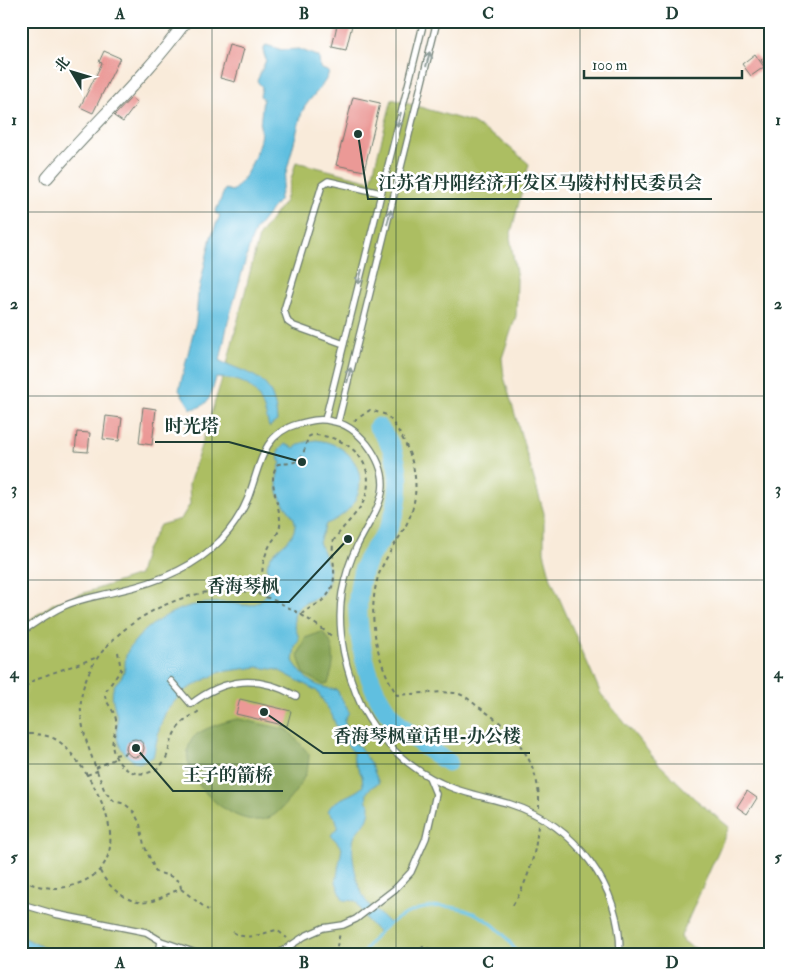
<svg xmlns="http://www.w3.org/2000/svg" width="792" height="976" font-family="'IM FELL Double Pica','Noto Serif SC',serif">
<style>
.green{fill:#acbe62;stroke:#667e4b}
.forest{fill:#89a558;stroke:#547146}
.water{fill:#61bfe0;stroke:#407e8a}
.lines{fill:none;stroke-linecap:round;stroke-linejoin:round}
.stream{stroke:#61bfe0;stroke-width:3}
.river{stroke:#61bfe0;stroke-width:19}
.building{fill:#eb9996}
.service-casing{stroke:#6b7a6e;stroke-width:8}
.minor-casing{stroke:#6b7a6e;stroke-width:13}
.path{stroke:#6b7a6e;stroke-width:2;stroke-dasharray:4 4;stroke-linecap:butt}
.service{stroke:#fff;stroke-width:5.5}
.minor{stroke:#fff;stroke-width:11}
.oneway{stroke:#8f9e9a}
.grid{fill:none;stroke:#1f3d34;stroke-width:1;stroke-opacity:0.55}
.leader{fill:none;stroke:#1f3d34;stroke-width:2}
.callout-dot{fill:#1f3d34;stroke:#fff;stroke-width:2}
.callout-label{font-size:18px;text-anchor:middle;font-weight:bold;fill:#1f3d34;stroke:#fff;stroke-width:5;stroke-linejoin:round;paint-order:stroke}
.neatline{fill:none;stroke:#1f3d34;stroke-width:2}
.grid-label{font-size:16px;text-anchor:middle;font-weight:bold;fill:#1f3d34}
</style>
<rect width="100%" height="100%" fill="#fff"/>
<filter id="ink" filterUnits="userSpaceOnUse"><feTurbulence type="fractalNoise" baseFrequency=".02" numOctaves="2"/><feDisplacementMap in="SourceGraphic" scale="10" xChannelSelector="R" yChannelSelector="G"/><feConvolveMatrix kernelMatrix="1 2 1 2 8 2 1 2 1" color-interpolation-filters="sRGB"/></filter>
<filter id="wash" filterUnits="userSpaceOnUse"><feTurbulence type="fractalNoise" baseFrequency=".0096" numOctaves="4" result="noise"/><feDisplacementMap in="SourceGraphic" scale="20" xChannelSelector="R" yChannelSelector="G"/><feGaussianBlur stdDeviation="1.12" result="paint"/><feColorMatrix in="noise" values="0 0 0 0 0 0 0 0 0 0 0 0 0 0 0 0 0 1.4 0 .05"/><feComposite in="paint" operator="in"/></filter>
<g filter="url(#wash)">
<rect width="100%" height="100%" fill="#f9ebda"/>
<path class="green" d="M 392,99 L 471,122 L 502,141 L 529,164 L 510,237 L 517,279 L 516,316 L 502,358 L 504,377 L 544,513 L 544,552 L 551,579 L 601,694 L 658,763 L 695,799 L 729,827 L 680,938 L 690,946 L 713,955 L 21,955 L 21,626 L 54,603 L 139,575 L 145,552 L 160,525 L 181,519 L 190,504 L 189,484 L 228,360 L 259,236 L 285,201 L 296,162 L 371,181 Z"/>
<path class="forest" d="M 322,632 C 338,645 334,667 328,683 L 324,685 L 304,674 L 298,656 L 305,638 Z
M 238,719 L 288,730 L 309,754 C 309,771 302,783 292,796 C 287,802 280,811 274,815 C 240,839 167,772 193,738 C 200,729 227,721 238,719 Z"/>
<path class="water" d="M 266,45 L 282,50 L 299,49 L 319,57 L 320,68 L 329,72 C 325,87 309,97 302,112 L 279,200 L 256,229 L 251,241 L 228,322 L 220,361 C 255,377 274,376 277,421 L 269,427 C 261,394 253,378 216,378 C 211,394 210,407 191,409 L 179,390 L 196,321 L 198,294 L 211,237 L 220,215 L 215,213 L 225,189 L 232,191 C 245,183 265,141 260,126 L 263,98 L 260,96 L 262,87 L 257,81 L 266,60 L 263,51 Z
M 316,440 C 369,446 376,505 326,524 L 319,542 L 329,568 L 329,580 L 323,594 C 312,601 293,604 294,620 C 294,627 298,633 299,640 L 295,646 L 293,661 C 306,681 313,686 337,690 L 349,712 L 344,721 L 353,742 L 359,746 L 371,764 L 379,783 C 369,788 365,791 367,802 L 370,805 C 370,826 359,824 354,838 C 349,853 358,889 366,901 C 372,910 382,915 389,923 L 378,932 L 366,919 L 356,901 L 343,900 L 336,882 L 342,848 L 331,835 L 338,827 L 336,819 L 328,811 C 333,798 354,796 363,786 L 362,776 L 354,761 L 353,752 L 340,736 L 332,715 L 317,691 L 278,670 L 258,667 L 220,672 L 184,691 L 166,711 L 160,726 L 153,757 L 139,763 C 125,759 114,741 117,727 C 120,714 108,700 114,686 C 116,682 121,679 123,674 C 127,665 123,658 129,649 C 142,629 167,612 190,606 C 203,603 218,602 231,603 C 237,604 244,606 250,605 C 256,604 262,600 266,595 C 273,585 264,574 268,562 C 274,547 292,544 295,527 C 298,509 266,504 281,462 L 279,461 L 278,451 L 285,444 L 294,448 L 302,443 Z
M 21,936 L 58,955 L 21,955 Z"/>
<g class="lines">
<path class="stream" d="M 362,955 C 399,891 482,889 518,955"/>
<path class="river" d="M 378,427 C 404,456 404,500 386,533 C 379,544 370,553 365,565 C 349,605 362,676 387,711 C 403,732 426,748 448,762"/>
</g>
<g id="blocks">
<path class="building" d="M 338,21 L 353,21 L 346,50 L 332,47 Z
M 229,45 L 244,49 L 235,82 L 220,78 Z
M 104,51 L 120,58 L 93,113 L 80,107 L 102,63 L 99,62 Z
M 771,52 L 771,74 L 761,60 Z
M 755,54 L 764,67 L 751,76 L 742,64 Z
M 353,97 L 380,103 L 364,171 L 336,165 Z
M 131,98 L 137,103 L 123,122 L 114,116 Z
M 143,407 L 156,409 L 152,445 L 139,443 Z
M 106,416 L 122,418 L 119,441 L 103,439 Z
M 77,432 L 90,433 L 88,452 L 75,451 Z
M 240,699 L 291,711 L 287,726 L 236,714 Z
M126 748a9 9 0 1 1 18 0a9 9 0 1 1-18 0Z
M 747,791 L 757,798 L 747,814 L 737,807 Z"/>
</g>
</g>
<g filter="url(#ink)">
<use href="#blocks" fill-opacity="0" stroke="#6b7a6e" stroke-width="1"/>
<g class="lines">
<defs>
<path id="service" d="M 344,344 L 294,326 L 288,322 L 284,310 L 322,185 L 328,181 L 381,193
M 325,420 L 424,21
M 338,422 L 437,21
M 21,632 C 35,623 49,613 64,606 C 81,598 100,596 118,591 C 155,583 193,569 221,540 C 232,528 242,513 248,498 C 260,467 261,434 298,424 C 309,421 319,418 331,421 C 345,423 358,433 367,444 C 399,486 376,508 357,546 C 350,560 345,577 342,593 C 336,632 346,673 362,707 C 378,739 408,768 441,783 C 463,794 487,797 510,804 C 576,825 621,886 620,955
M 171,681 L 191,704 C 226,677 258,675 296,696
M 21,904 L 55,914 L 146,932 L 161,941 L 202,955
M 159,955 L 161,941
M 276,955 L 305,936 L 323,928 L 343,925 L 356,919 L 395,889 L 411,872 L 426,838 L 436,794 L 429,777"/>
<path id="minor" d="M 47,178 C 92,125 145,78 186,21"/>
</defs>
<use href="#service" class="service-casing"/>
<use href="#minor" class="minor-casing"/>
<path class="path" d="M 354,421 L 370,410 L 387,415 C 411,445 425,483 408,521 C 400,539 386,555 379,574 C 366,612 376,662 397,695 C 415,694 436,691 454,693 C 462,693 471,701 477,706 C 514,729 541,763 539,808
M 257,594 L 263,585 C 261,569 263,558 271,543 C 275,538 279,532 280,526 C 282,507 265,480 278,464 C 302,463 302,460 308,437 L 312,435 C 346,435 378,461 365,498 C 359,514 341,527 333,542 C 331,564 341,582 324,599 C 317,606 307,608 301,615
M 118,652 L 121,670 L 107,689 L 105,696 C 107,705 115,711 116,720 C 118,730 110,739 113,750 C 119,775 150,783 165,760 C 168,755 169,748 171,742 C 176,726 184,720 198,712 L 195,709
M 21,694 L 29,683 L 38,678 L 98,657
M 21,735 C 31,733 45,734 55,739 C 65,744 74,757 81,766 C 106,801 134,864 77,884 C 60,891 38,888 21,880
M 115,755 L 127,753
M 96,768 L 116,758
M 97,771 L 105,792 L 114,801 L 125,804 L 134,812 L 140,824 L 144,845 L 156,872 L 170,876 L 180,882 L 181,889
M 87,775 L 97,771 C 88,747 77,719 82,693 C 95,627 194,576 257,594 C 284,602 311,620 333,637
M 100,871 C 107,886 129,906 148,902 C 159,900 170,892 181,889 L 208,910
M 513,905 C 528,881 536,854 538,825
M 233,932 C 248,942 261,933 277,930 L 287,938
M 335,955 L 340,933
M 415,955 L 423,947 L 452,955"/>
<use href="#service" class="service"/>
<use href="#minor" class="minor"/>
</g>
<defs><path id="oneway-shaft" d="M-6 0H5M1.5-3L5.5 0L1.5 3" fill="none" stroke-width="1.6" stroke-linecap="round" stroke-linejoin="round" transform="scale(1.25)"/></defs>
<g class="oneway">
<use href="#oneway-shaft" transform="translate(428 59) rotate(-76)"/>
<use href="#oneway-shaft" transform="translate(399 120) rotate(104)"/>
<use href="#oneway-shaft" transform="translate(389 217) rotate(-76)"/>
<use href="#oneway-shaft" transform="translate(360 277) rotate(104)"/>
<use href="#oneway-shaft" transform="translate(349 375) rotate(-76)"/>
</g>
</g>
<path class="grid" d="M 212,21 L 212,955M 396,21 L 396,955M 580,21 L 580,955M 21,212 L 771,212M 21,396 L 771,396M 21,580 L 771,580M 21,764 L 771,764"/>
<path class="leader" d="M358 134L368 199H712M302 462L229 442H155M348 539L289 602H197M264 712L323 753H530M136 748L173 791H283"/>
<g class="callout-dot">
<circle cx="358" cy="134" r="5"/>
<circle cx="302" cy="462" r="5"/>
<circle cx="348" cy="539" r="5"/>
<circle cx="264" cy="712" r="5"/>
<circle cx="136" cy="748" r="5"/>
</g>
<g class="callout-label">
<text x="540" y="189">江苏省丹阳经济开发区马陵村村民委员会</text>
<text x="192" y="432">时光塔</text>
<text x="243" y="592">香海琴枫</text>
<text x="427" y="742">香海琴枫童话里-办公楼</text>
<text x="228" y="781">王子的箭桥</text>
</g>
<rect width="792" height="976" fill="none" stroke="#fff" stroke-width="55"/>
<g transform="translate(72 72) rotate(308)" stroke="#ffffff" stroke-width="4" paint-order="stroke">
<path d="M0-4L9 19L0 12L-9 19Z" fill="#1f3d34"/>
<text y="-8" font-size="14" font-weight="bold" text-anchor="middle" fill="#1f3d34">北</text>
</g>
<path d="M584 70v8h158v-8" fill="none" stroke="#1f3d34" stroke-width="2.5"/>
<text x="592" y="70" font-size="15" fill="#1f3d34" stroke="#ffffff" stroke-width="4" paint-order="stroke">100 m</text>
<rect x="28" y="28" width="736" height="920" class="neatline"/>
<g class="grid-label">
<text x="120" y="19">A</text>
<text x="304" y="19">B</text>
<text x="488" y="19">C</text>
<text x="672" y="19">D</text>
<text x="14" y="125">1</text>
<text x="778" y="125">1</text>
<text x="14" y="309">2</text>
<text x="778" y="309">2</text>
<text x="14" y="494">3</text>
<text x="778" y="494">3</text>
<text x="14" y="678">4</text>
<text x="778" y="678">4</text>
<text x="14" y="862">5</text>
<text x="778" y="862">5</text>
<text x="120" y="968">A</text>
<text x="304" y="968">B</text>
<text x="488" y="968">C</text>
<text x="672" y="968">D</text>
</g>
</svg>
